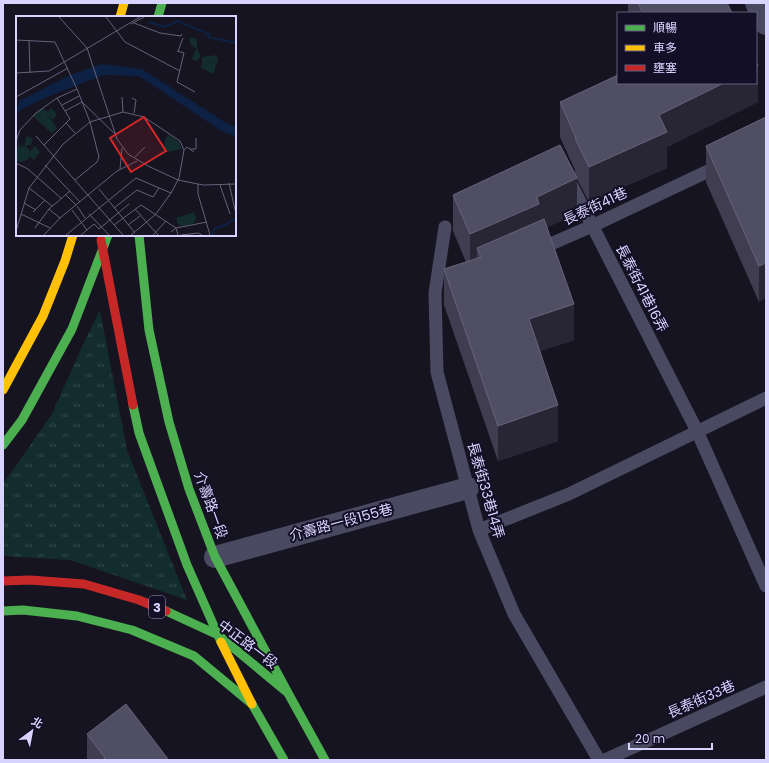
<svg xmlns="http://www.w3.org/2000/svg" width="769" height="763" font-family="Poppins,'Noto Sans TC',sans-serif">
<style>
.grass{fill:url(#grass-tufts)}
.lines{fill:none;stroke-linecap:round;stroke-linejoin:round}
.lane{stroke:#4a4962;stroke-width:13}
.street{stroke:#4a4962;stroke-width:22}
.fast{stroke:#4caf50;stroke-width:9}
.slow{stroke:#ffc107;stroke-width:9}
.jam{stroke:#c62828;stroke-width:9}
.wall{fill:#403d50}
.shaded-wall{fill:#282635}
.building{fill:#504e63;stroke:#66637b}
.labels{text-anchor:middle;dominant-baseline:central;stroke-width:4;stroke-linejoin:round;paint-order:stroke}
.shield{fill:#130f26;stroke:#9e99be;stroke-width:1}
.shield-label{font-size:13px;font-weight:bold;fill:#d9d4ff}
.street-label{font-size:14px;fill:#d9d4ff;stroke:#130f26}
.inset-river{fill:none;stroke:#0d2144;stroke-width:2}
.inset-road{fill:none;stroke:#64617a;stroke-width:1}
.view{fill:#d62828;fill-opacity:0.15;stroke:#d62828;stroke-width:2}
.inset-edge{fill:none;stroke:#d9d4ff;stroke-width:2}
</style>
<defs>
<pattern id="grass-tufts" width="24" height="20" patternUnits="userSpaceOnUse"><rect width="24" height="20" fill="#132c2d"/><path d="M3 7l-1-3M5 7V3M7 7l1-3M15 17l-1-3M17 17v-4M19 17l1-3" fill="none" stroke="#354a4c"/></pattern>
</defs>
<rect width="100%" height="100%" fill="#161421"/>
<path class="grass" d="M 100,310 L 127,450 L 187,600 L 70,560 L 3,556 L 3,484 L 52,414 L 84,342 Z"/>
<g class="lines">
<path class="lane" d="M 569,180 L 697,431 L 766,586
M 445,227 L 435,293 L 437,372 L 479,530 L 514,614 L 599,760
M 537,250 L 592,226 L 721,165
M 479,530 L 569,494 L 766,398
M 605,760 L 766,687"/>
<path class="street" d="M 756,3 L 766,24
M 215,557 L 468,488"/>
<path class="fast" d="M 158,17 L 162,3
M 139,235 L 149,330 L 169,422 L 189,489 L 215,557 L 288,693
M 133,405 L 139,433 L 187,565 L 221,642
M 3,445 L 22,420 L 72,329 L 108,235
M 3,611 L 23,610 L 77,616 L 132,630 L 194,656 L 252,704 L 284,760
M 166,611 L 218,635 L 288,693 L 325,760"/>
<path class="slow" d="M 120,17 L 124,3
M 3,390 L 43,316 L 65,261 L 73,235
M 221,642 L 252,704"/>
<path class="jam" d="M 101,240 L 133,405
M 3,581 L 30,580 L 84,584 L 139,600 L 166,611"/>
</g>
<path class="wall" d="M 628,3 L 727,3 L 732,13 L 628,13 Z
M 560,102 L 758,102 L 667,147 L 667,168 L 589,202 L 577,179 L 577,214 L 547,227 L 574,340 L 540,351 L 558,441 L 498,461 L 444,305 L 444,269 L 466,262 L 453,231 L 453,195 L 575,174 L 575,170 L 560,137 Z
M 766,117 L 759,302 L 706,182 L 706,146 Z
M 87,734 L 168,760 L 87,760 Z"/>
<path class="shaded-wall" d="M 758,66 L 758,102 L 667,147 L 667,168 L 589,202 L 589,167 L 659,115 L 724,83 L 756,83 L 756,67 Z
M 577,178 L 577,214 L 481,257 L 477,248 L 477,267 L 470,269 L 470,234 L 537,197 Z
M 766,263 L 766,298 L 759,302 L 759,266 Z
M 574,304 L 574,340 L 529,355 L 529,319 Z
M 558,405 L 558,441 L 498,461 L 498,426 Z"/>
<path class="building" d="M 638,3 L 727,3 L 732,13 L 643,13 Z
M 756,61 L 758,66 L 756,67 Z
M 618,75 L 618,83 L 724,83 L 659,115 L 667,132 L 589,167 L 575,138 L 576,138 L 560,102 Z
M 766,117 L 766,263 L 759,266 L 706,146 Z
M 560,145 L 577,178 L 537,197 L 539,204 L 470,234 L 453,195 Z
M 544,219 L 574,304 L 529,319 L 558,405 L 498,426 L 444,269 L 481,257 L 477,248 Z
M 126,704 L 168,759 L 168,760 L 103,760 L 105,758 L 87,734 Z"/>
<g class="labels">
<rect class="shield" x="149" y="596" width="16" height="22" rx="3"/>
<g class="shield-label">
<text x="157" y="607">3</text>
</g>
<g class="street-label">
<text transform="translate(595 206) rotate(-25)">長泰街41巷</text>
<text transform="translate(642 288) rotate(63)">長泰街41巷16弄</text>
<text transform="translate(486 490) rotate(74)">長泰街33巷14弄</text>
<text transform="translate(211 505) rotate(70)">介壽路一段</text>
<text transform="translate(341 522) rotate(-15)">介壽路一段155巷</text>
<text transform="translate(248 644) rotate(37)">中正路一段</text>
<text transform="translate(701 699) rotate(-24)">長泰街33巷</text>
</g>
</g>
<g transform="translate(16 16)">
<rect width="220" height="220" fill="#161421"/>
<path d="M 174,21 L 181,23 L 181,33 L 185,40 L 181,45 L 176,43 L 180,33 L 174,28 ZM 201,39 L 202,47 L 186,45 L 186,41 ZM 28,94 L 41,112 L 36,118 L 23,100 ZM 152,118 L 163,126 L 166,133 L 151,136 L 148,128 ZM0 138a7 7 0 1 1 14 0a7 7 0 1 1-14 0Z" fill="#132c2d"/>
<path d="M 186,45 L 200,47 L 198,58 L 185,52 ZM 27,92 L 31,96 L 36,92 L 41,99 L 36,104 L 28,94 L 23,100 L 36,118 L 17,100 Z" fill="#132c2d"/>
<path d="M 3,120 L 3,130 L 9,129 L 10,120 L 17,122 L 15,129 L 10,129 L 14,136 L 19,130 L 24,136 L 18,144 L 13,140 L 8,146 L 0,145 ZM 5,130 L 10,131 L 12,135 L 8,145 L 1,142 ZM 179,196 L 180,203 L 177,208 L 165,210 L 161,207 L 161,202 L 156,203 Z" fill="#132c2d" fill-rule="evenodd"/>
<path d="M 85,48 L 126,53 L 210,107 L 220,111 L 220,120 L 207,116 L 123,60 L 88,59 L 38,78 L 4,94 L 0,99 L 3,85 L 52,60 Z" fill="#0d2144"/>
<path class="inset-river" d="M 133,6 L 148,11 L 162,5 L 193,18 L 192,21 L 220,27M 196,219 L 199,212 L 209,209 L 220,202"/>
<path class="inset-road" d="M 43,1 L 71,32 L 101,123 L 112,138 L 132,150 L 162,164 L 187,169 L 220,168M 90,1 L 109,26 L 164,55M 118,7 L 144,17 L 165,20 L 166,18M 115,8 L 128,1M 0,24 L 39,26 L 61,73 L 74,106 L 83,141 L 81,146 L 59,164M 13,24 L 14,57M 161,35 L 168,37 L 161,66 L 179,76M 162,35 L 167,22M 0,57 L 33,55 L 124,1M 0,81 L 52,52M 106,81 L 107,96M 116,82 L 120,84 L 118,97M 46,89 L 63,80M 49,95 L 66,86 L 100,119M 50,107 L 59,117M 20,120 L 107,219M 0,125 L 4,114 L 20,97 L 41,82 L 61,73M 28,129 L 54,103 L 41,82M 174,133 L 180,133 L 180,122M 168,134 L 171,131 L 178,136M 119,141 L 129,131M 0,147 L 12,153 L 46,183M 29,149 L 64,186M 104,153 L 106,132M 213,167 L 219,194M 182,168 L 182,178 L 194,219M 204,169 L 214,198M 13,172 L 36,190M 83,173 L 119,217M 50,179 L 60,189M 8,187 L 20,194M 61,190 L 69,202M 98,192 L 121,174 L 137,181 L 143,172M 33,193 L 44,202M 119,193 L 142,219M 56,194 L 71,214M 17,196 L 29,184M 5,198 L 34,212M 73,198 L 93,219M 78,208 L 83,213 L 113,188M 98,209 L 125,189 L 160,212 L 162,219M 112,209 L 124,200M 19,212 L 33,193 L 54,175M 0,215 L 13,172 L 47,128 L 74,106 L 107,96 L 128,101 L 164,125 L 168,134 L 163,162 L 155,177 L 140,198 L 115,219M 155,216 L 160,212 L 191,206M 28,219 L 44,202 L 101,155 L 121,145M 50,219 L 120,162 L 155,177M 65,219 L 78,208M 137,219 L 150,205M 165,219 L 182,217 L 186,219"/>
<path class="view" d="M 128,101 L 150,135 L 115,156 L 94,122 Z"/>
<rect width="220" height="220" class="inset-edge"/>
</g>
<rect width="769" height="763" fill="none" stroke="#d9d4ff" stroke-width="8"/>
<rect x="617" y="12" width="140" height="72" fill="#130f26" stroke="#625e7d"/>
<rect x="625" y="25" width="20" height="6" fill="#4caf50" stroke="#625e7d"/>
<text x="653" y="32" font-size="12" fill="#d9d4ff">順暢</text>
<rect x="625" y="45" width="20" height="6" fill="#ffc107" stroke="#625e7d"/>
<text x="653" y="52" font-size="12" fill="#d9d4ff">車多</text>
<rect x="625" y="65" width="20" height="6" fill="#c62828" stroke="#625e7d"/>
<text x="653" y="72" font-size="12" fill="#d9d4ff">壅塞</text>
<g transform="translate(32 731) rotate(32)" stroke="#130f26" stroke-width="3" paint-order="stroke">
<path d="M0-3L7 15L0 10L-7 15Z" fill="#d9d4ff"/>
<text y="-6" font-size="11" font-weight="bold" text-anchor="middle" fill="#d9d4ff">北</text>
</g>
<path d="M629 743v6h83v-6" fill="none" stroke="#d9d4ff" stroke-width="2"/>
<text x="635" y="743" font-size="12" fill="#d9d4ff" stroke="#130f26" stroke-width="3" paint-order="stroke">20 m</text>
</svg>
